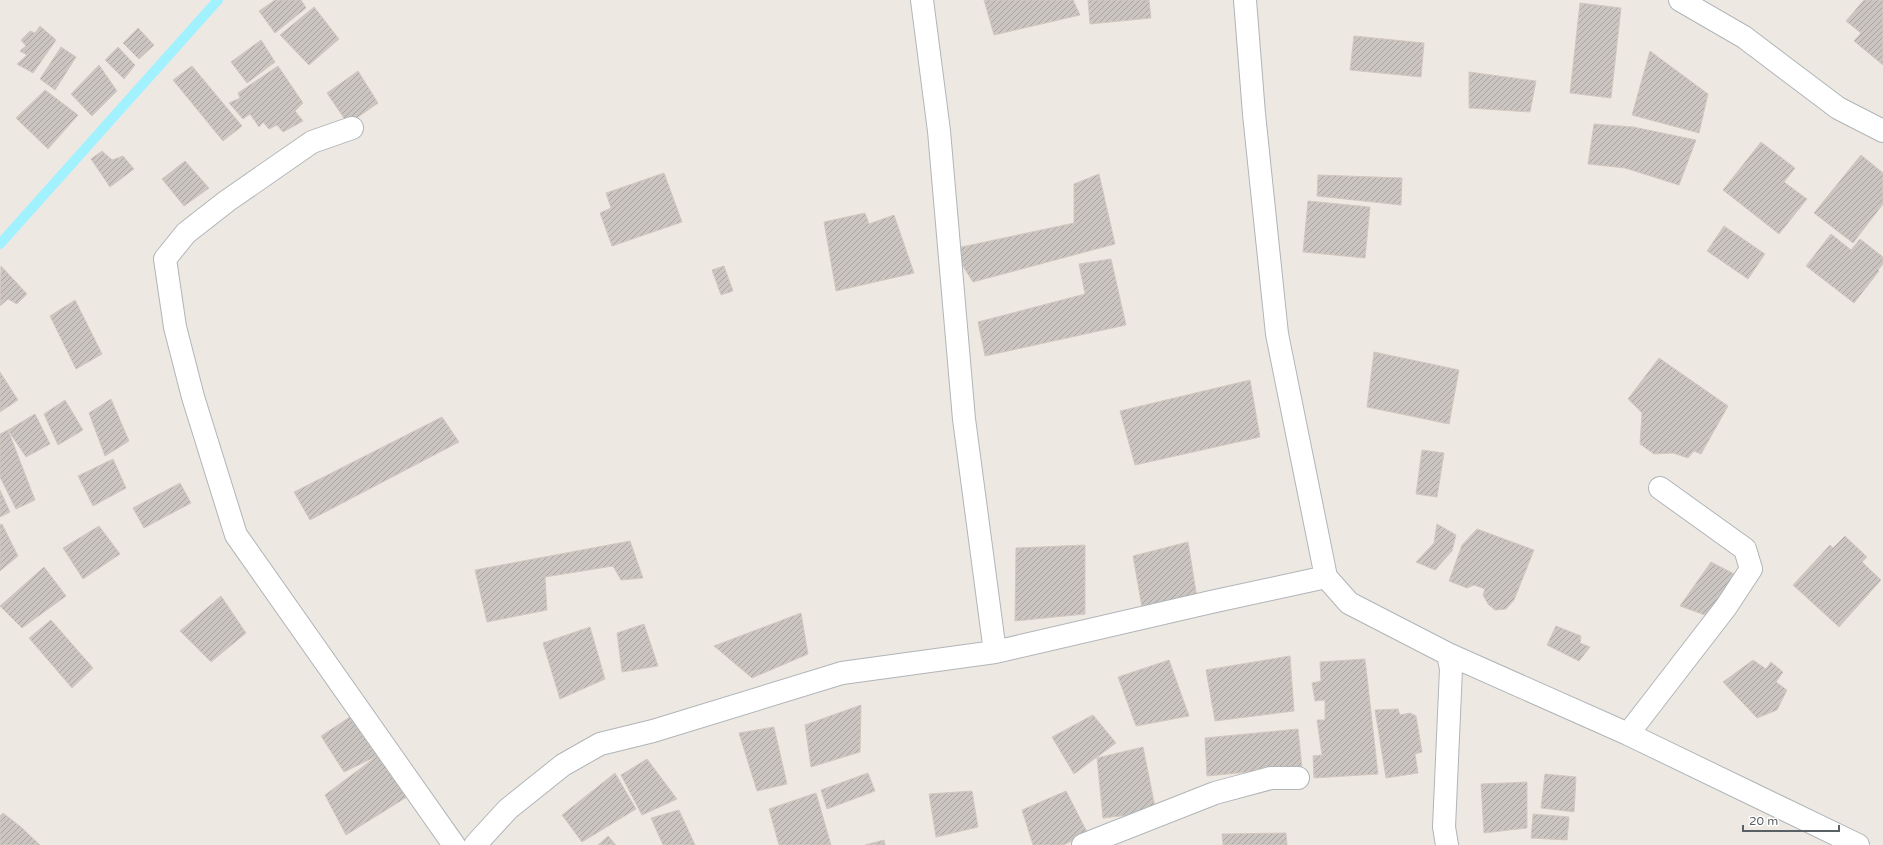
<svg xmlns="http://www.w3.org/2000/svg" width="1883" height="845" font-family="'Varela Round',sans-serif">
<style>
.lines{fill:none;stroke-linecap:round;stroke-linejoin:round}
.stream{stroke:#a1f1ff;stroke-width:10}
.building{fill:url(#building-hatch);stroke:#d3c8c0}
.minor-casing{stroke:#b0b5b8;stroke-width:24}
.minor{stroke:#fff;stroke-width:22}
</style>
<defs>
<pattern id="building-hatch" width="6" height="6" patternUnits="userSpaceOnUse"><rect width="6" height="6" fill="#cbc5c1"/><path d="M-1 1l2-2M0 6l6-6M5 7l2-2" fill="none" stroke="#a8a3a0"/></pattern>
</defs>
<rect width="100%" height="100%" fill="#eee8e2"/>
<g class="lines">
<path class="stream" d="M 0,244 L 218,0"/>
</g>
<path class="building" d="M 275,0 L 301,0 L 306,8 L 275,33 L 259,11 Z
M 984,0 L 1073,0 L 1080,15 L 994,35 Z
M 1088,0 L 1149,0 L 1151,18 L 1090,24 Z
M 1864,0 L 1883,0 L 1883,65 L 1854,41 L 1861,33 L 1846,21 Z
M 1580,3 L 1621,8 L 1611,98 L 1570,93 Z
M 314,7 L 339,39 L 309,65 L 280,35 Z
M 40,26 L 56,40 L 33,73 L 17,64 L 27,55 L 20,51 L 26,46 L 21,40 L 30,31 L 35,33 Z
M 138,28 L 154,45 L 139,59 L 123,43 Z
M 1354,36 L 1424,43 L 1421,77 L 1350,70 Z
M 261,40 L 275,62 L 247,83 L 231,62 Z
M 61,47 L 76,57 L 55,90 L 40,79 Z
M 118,47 L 135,65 L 124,79 L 105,60 Z
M 1650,51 L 1708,94 L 1699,133 L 1632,115 Z
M 99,65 L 117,91 L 92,116 L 71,94 Z
M 192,66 L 242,126 L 223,141 L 173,80 Z
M 278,66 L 303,103 L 295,111 L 303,121 L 283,132 L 277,125 L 269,129 L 263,122 L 259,127 L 250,114 L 243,119 L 229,103 L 240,98 L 238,93 Z
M 358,71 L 378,103 L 348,124 L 327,93 Z
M 1469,72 L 1536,81 L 1530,112 L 1469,108 Z
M 45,90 L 78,115 L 48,149 L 16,118 Z
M 1594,124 L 1633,127 L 1696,140 L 1679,185 L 1625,168 L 1588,164 Z
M 1761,142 L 1795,168 L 1784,182 L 1807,199 L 1779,234 L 1723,190 Z
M 102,151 L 112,160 L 123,156 L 134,169 L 110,187 L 91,159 Z
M 1861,155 L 1883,173 L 1883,204 L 1853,243 L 1814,213 Z
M 185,161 L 209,188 L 184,206 L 162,179 Z
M 664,173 L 682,222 L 612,246 L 600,213 L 611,208 L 606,193 Z
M 1099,174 L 1115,244 L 973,282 L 952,249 L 1074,223 L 1074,184 Z
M 1318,175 L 1402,178 L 1401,205 L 1317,196 Z
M 1308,201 L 1370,207 L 1365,258 L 1303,252 Z
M 865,213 L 869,224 L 894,215 L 914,273 L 836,291 L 824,222 Z
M 1724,226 L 1765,254 L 1748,279 L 1707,251 Z
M 1831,234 L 1851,250 L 1860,239 L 1883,257 L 1883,264 L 1878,270 L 1879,271 L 1854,303 L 1806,266 Z
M 1111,259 L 1126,325 L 985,356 L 978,322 L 1085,294 L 1079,264 Z
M 1,266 L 27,294 L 17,304 L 8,299 L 0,306 Z
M 724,266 L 733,291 L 721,295 L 712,270 Z
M 75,300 L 102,354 L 76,369 L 50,316 Z
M 1374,352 L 1459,370 L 1449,424 L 1367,407 Z
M 1659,358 L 1728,406 L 1701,454 L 1694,451 L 1688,458 L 1673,453 L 1654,454 L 1640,444 L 1642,413 L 1628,399 Z
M 0,372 L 18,400 L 0,412 Z
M 1250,380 L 1260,437 L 1135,465 L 1120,411 Z
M 111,399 L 129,441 L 105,456 L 89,413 Z
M 65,400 L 83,430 L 58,445 L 44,414 Z
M 35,414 L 50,444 L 26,457 L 8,430 Z
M 442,417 L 459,442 L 310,520 L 294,492 Z
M 8,430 L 35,500 L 16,509 L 0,477 L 0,434 Z
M 1422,450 L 1444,453 L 1437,497 L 1416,494 Z
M 113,459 L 126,488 L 93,506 L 78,476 Z
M 180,483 L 191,503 L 144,528 L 133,508 Z
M 0,490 L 10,512 L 0,517 Z
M 2,524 L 18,556 L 0,571 L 0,525 Z
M 1437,524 L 1456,535 L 1452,551 L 1435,570 L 1416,562 L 1434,543 Z
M 99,526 L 120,554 L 83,579 L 63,548 Z
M 1477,529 L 1534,550 L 1514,600 L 1506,609 L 1495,610 L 1488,604 L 1483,595 L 1485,589 L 1474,585 L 1467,588 L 1449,581 L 1462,545 Z
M 1845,536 L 1867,557 L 1862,562 L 1881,580 L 1839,627 L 1793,585 L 1830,545 L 1833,548 Z
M 630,541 L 643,578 L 621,580 L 613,566 L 545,577 L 547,610 L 487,622 L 475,570 Z
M 1188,542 L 1197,598 L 1143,613 L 1133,556 Z
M 1085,545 L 1085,614 L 1015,621 L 1016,548 Z
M 1711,562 L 1744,579 L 1705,615 L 1680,606 Z
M 44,567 L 66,596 L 22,628 L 0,606 Z
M 221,596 L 246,633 L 211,662 L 180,631 Z
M 801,613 L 808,654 L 752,678 L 714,646 Z
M 51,620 L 93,668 L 72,688 L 29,638 Z
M 644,624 L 658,666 L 622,672 L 617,633 Z
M 1556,626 L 1581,636 L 1580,643 L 1590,647 L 1579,661 L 1547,645 Z
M 590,627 L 605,679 L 560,699 L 543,643 Z
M 1290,656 L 1294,711 L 1215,721 L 1206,670 Z
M 1365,659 L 1378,774 L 1314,778 L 1313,756 L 1322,755 L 1317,720 L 1325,720 L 1325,700 L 1315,701 L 1312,683 L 1321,681 L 1320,662 Z
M 1169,660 L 1189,716 L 1136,726 L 1118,677 Z
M 1753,660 L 1766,669 L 1771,662 L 1783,672 L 1776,682 L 1787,690 L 1777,710 L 1757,718 L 1723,682 Z
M 861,705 L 860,752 L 811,767 L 805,725 Z
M 1398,709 L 1400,715 L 1410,713 L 1416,716 L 1422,752 L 1415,754 L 1418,773 L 1386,778 L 1375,710 Z
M 1093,715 L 1116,743 L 1074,774 L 1052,737 Z
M 350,717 L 377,756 L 344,772 L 321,736 Z
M 774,727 L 787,784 L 757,791 L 739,733 Z
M 1298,729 L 1302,767 L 1207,776 L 1205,738 Z
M 1143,747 L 1156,812 L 1103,818 L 1097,758 Z
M 377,756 L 410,795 L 346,835 L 325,795 Z
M 647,759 L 677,799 L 642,815 L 621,775 Z
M 615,773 L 636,809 L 582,842 L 562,815 Z
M 868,773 L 875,791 L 827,809 L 821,790 Z
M 1545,774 L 1576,777 L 1574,812 L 1541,808 Z
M 1527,782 L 1527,828 L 1484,833 L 1481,784 Z
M 972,791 L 978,827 L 936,837 L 929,794 Z
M 1066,791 L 1088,834 L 1063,845 L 1033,845 L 1022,810 Z
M 816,793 L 831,845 L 779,845 L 769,809 Z
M 679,810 L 695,845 L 663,845 L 651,818 Z
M 3,813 L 21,827 L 40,845 L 0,845 L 0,816 Z
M 1533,814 L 1569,817 L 1567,840 L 1531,838 Z
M 1286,833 L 1287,845 L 1223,845 L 1222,834 Z
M 608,836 L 616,845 L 598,845 Z
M 884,840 L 885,845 L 865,845 Z"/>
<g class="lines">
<defs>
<path id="minor" d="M 922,0 L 939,131 L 964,419 L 995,652
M 1245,0 L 1254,114 L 1277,334 L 1326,577 L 1349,603 L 1448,654 L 1628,734 L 1858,845
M 1680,0 L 1744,37 L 1838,108 L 1883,131
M 352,128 L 312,142 L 227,201 L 186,233 L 165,259 L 175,327 L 193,397 L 236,535 L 454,845
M 1628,734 L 1726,607 L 1751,569 L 1745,549 L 1660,488
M 475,845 L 508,809 L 563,765 L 600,744 L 653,731 L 842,673 L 995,652 L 1211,602 L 1326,577
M 1083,845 L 1215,793 L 1271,778 L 1298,778
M 1447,845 L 1444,827 L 1451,669 L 1448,654"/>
</defs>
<use href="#minor" class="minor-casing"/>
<use href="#minor" class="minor"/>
</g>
<path d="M1743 825v6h96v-6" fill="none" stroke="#5a6164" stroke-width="2"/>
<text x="1749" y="825" font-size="12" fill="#5a6164" stroke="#ffffff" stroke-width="3" paint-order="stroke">20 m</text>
</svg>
